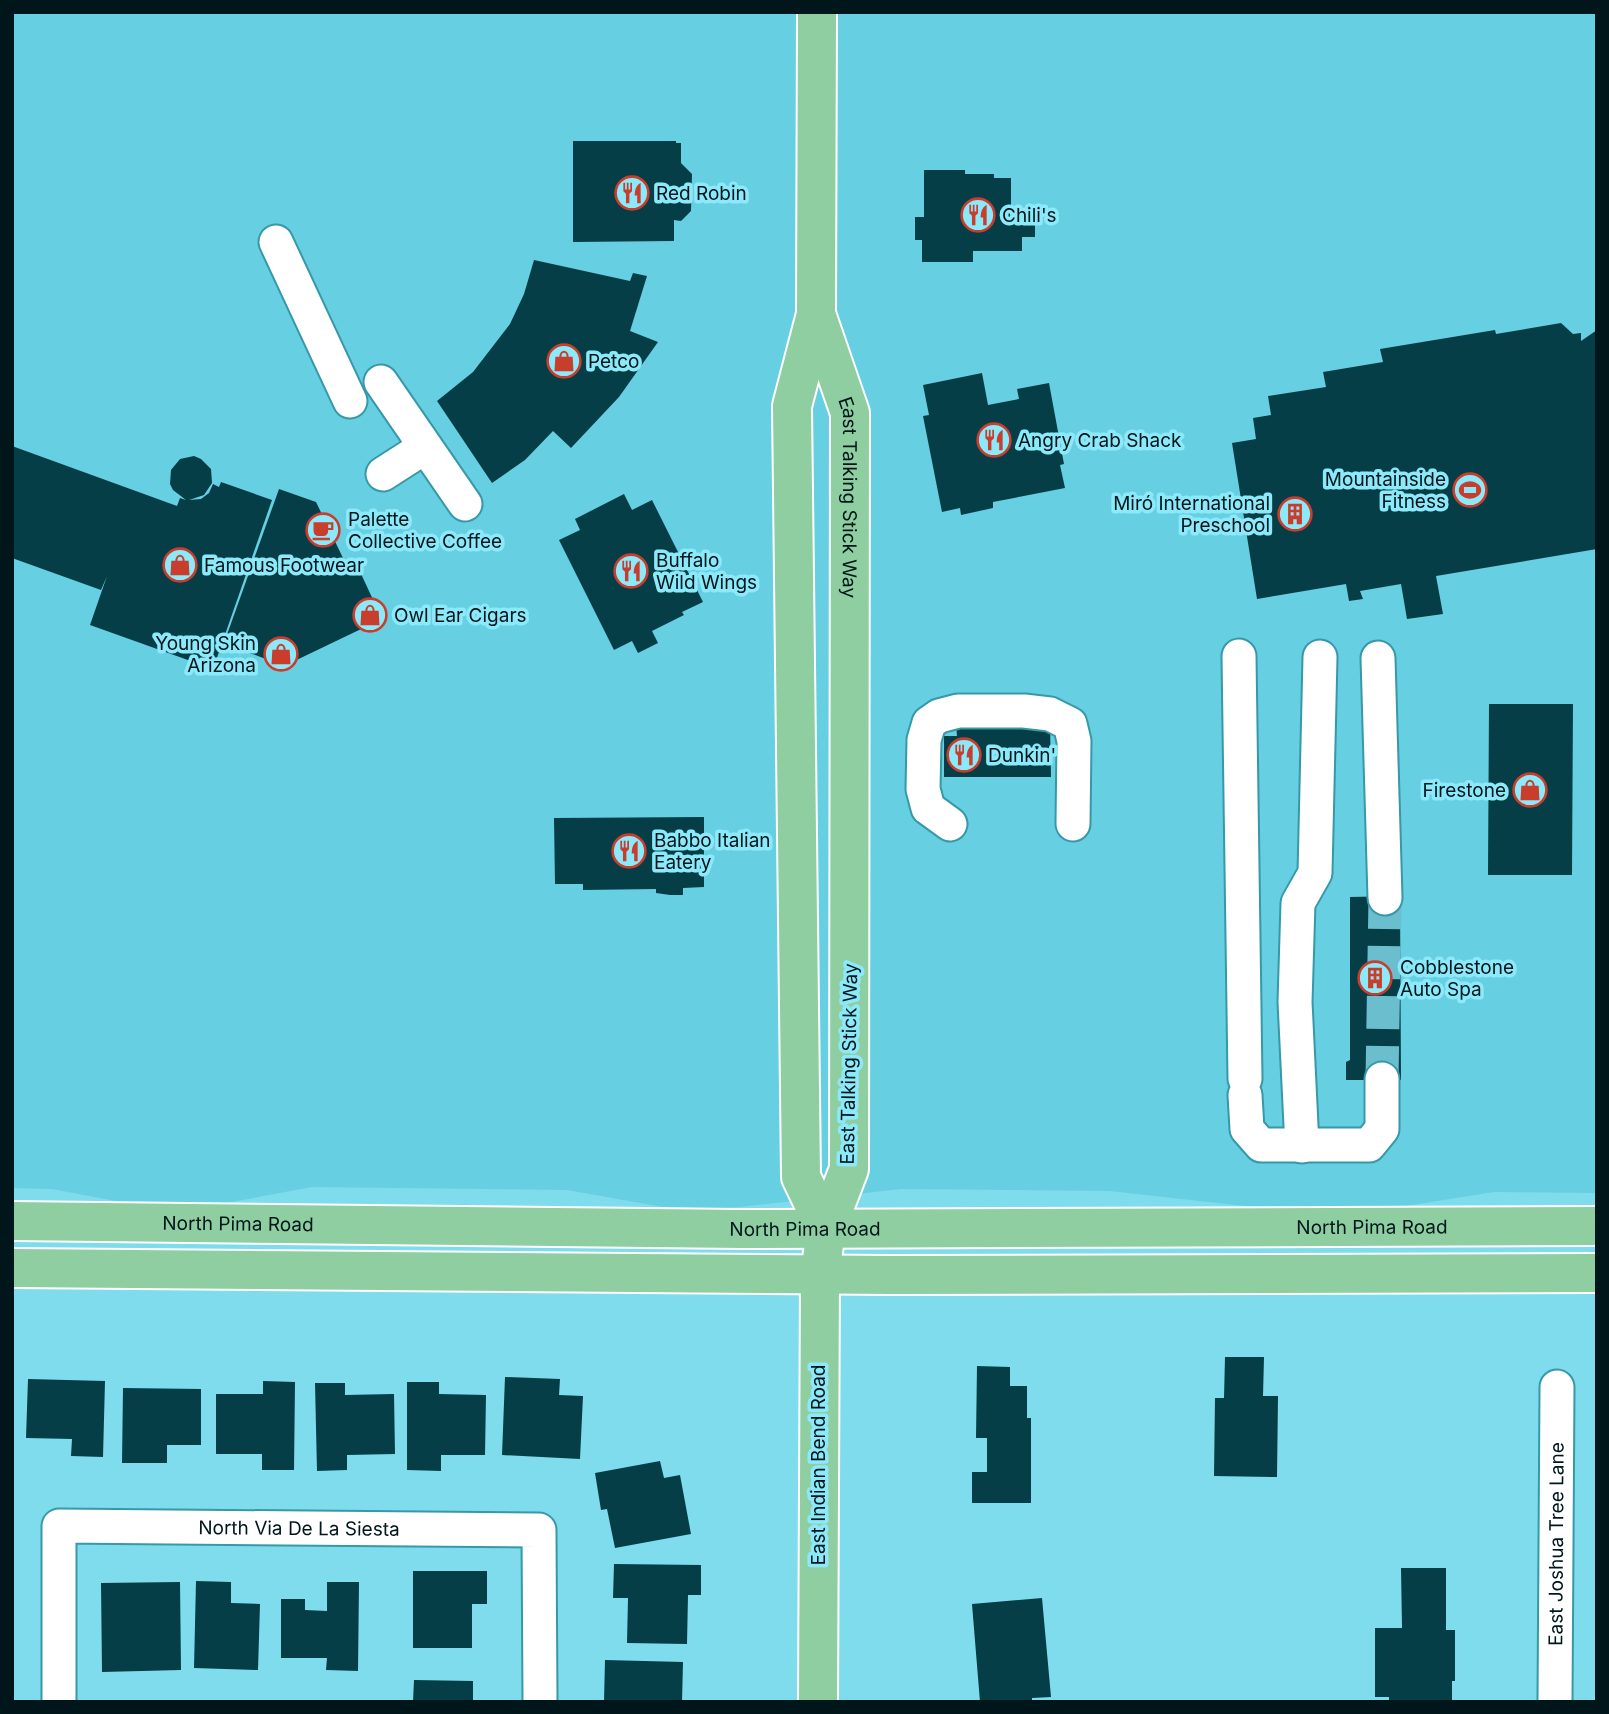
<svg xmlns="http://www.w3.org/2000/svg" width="1609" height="1714" font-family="Inter,sans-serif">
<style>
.built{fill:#66cfe2}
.building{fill:#053e46}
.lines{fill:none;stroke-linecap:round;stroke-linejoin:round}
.minor-tunnel{stroke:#6bbecd;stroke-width:33;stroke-dasharray:33 17;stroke-linecap:butt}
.minor-casing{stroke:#3698a8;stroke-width:37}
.major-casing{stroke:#fff;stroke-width:42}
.minor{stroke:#fff;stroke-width:33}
.major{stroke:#8fcea1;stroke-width:38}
.labels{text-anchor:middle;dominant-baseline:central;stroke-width:7;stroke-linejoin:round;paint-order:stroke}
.poi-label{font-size:19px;fill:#00161b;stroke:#8ce9fa;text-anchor:start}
.street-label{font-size:19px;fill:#00161b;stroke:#8ce9fa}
</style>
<rect width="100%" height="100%" fill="#7edcec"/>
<path class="built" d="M 12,12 L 1597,12 L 1597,1193 L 1494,1192 L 1393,1208 L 1263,1208 L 1110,1191 L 901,1189 L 730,1208 L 680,1210 L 567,1190 L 312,1187 L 210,1206 L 126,1203 L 52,1189 L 12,1188 Z"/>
<path class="building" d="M 573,141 L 676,141 L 676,143 L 681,143 L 681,163 L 692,174 L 691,211 L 681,221 L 674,220 L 674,241 L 573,242 Z
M 924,170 L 965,170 L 965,174 L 994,174 L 994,178 L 1011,178 L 1011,208 L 1023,208 L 1023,213 L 1031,213 L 1035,218 L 1035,237 L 1022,237 L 1022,251 L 973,251 L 973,262 L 922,262 L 922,240 L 915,240 L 915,217 L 924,217 Z
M 534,260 L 630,281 L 633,273 L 647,276 L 630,331 L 658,342 L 619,397 L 571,448 L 553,431 L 525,460 L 492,483 L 437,401 L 473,372 L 510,324 L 524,294 Z
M 1561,323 L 1573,334 L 1581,333 L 1581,341 L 1597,330 L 1597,549 L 1436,576 L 1443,614 L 1407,619 L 1401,584 L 1360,591 L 1363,599 L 1349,601 L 1346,584 L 1257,599 L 1232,443 L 1256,439 L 1253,418 L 1271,415 L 1268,396 L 1326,387 L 1323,372 L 1383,362 L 1380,349 L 1495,330 L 1496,334 Z
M 982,373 L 988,405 L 1019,399 L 1017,389 L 1049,383 L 1064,464 L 1060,465 L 1065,488 L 993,502 L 993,508 L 961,515 L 960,508 L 942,512 L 923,416 L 929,415 L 923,385 Z
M 12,446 L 177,506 L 180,498 L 186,500 L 173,490 L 170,484 L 171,470 L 180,459 L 194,456 L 201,459 L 211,469 L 212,483 L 204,495 L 189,500 L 201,499 L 209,493 L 213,484 L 219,487 L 221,482 L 272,500 L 213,669 L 90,625 L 107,576 L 101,590 L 12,558 Z
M 279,489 L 316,502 L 343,558 L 333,565 L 337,573 L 356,563 L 382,619 L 284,666 L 224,643 Z
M 624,494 L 632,510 L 652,500 L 703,602 L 682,612 L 684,615 L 652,631 L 658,643 L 638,653 L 632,641 L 614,650 L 559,540 L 580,530 L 575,519 Z
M 1489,704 L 1573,704 L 1572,875 L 1488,875 Z
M 1050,723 L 1051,777 L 944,777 L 944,736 L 957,736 L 956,724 Z
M 704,817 L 704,887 L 683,888 L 683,895 L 670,895 L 656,893 L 656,889 L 583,890 L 583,884 L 555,884 L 554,818 Z
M 1400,896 L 1401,1080 L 1346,1080 L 1346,1062 L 1350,1060 L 1350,897 Z
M 1225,1357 L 1264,1357 L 1263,1396 L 1278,1396 L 1277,1477 L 1214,1476 L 1215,1398 L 1224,1398 Z
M 977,1366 L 1010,1367 L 1010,1386 L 1027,1386 L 1027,1418 L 1031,1418 L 1031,1503 L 972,1503 L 972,1472 L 987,1472 L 987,1438 L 976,1438 Z
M 505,1377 L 560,1379 L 559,1395 L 583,1396 L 580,1459 L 502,1455 Z
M 28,1379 L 105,1381 L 103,1457 L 71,1456 L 72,1439 L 26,1438 Z
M 263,1381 L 295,1382 L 294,1470 L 262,1470 L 262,1454 L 216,1454 L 216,1394 L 263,1394 Z
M 407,1382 L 439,1382 L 439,1394 L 486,1395 L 485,1455 L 441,1455 L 441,1471 L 407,1470 Z
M 315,1383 L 345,1383 L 345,1395 L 394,1394 L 395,1454 L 347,1455 L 347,1470 L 317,1471 Z
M 123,1388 L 201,1389 L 201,1445 L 167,1445 L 167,1463 L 122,1463 Z
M 660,1461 L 664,1478 L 680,1475 L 691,1534 L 615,1548 L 607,1509 L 601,1510 L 595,1473 Z
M 614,1564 L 701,1565 L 701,1595 L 688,1595 L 687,1644 L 627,1643 L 628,1598 L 613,1598 Z
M 1401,1568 L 1446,1568 L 1446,1630 L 1455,1630 L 1455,1681 L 1452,1681 L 1452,1702 L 1389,1702 L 1389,1697 L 1375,1697 L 1375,1628 L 1402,1628 Z
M 413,1571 L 487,1571 L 487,1604 L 472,1604 L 472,1648 L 413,1648 Z
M 196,1581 L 231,1582 L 231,1603 L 260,1604 L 258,1670 L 194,1668 Z
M 180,1582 L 181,1670 L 102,1672 L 101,1583 Z
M 327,1582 L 359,1582 L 358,1671 L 326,1670 L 327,1658 L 281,1658 L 281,1599 L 305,1599 L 305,1610 L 327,1611 Z
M 1042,1598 L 1051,1697 L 1032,1698 L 1032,1702 L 980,1702 L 972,1604 Z
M 605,1660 L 683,1662 L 682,1702 L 604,1702 Z
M 414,1680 L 473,1681 L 473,1702 L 413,1702 Z"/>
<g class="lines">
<path class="minor-tunnel" d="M 1382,1079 L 1385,898"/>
<defs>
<g id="minor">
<path d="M 276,242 L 350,401"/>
<path d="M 381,382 L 465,504"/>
<path d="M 383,474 L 425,447"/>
<path d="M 1239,656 L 1245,1079"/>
<path d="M 1378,658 L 1385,898"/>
<path d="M 950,824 L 928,808 L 923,789 L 924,740 L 929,723 L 939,716 L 958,711 L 1024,711 L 1050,714 L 1070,724 L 1074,741 L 1073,824"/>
<path d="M 1245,1095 L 1247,1129 L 1261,1145 L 1369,1145 L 1382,1129 L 1382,1079"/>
<path d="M 1302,1146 L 1295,1002 L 1298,903 L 1315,873 L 1320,657"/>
<path id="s1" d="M 59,1702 L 59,1526 L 539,1530 L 540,1702"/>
<path id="s2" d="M 1555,1702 L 1557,1387"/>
</g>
<g id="major">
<path d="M 817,12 L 816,314 L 792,406 L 801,1177 L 826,1229"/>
<path id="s3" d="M 816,314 L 850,413 L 849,1169 L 826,1229 L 820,1275 L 818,1702"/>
<path id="s4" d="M 12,1221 L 742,1229 L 1597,1226"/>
<path d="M 12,1268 L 891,1275 L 1597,1273"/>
</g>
</defs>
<use href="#minor" class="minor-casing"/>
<use href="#major" class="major-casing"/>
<use href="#minor" class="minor"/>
<use href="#major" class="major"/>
</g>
<defs>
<symbol id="restaurant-ring" viewBox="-11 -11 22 22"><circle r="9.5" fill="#8ce9fa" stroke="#c93d2c" stroke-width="1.5"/><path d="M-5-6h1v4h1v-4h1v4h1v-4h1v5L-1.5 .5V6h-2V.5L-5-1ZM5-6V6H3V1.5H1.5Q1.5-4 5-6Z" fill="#c93d2c"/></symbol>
<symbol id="shop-ring" viewBox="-11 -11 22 22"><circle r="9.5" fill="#8ce9fa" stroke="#c93d2c" stroke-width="1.5"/><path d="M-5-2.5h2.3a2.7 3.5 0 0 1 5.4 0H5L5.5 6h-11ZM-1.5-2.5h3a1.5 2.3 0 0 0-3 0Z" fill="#c93d2c"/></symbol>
<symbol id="stadium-ring" viewBox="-11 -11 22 22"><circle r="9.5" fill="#8ce9fa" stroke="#c93d2c" stroke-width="1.5"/><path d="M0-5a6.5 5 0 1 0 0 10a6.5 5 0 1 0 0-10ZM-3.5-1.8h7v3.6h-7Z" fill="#c93d2c"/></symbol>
<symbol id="building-ring" viewBox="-11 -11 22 22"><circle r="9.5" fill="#8ce9fa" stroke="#c93d2c" stroke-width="1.5"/><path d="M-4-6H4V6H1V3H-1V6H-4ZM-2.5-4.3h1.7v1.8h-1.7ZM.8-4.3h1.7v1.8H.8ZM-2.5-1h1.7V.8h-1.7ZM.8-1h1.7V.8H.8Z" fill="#c93d2c"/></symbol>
<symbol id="cafe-ring" viewBox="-11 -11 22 22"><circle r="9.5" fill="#8ce9fa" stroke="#c93d2c" stroke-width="1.5"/><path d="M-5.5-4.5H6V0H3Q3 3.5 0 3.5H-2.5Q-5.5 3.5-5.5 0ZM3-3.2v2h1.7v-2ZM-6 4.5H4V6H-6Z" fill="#c93d2c"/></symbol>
</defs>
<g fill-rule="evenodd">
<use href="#restaurant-ring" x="613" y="174" width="38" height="38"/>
<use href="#restaurant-ring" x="959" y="196" width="38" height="38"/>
<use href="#shop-ring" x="545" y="342" width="38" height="38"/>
<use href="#restaurant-ring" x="975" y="421" width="38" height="38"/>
<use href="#stadium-ring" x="1451" y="471" width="38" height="38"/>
<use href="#building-ring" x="1276" y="495" width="38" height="38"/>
<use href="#cafe-ring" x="304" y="511" width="38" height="38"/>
<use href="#shop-ring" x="161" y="546" width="38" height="38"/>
<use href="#restaurant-ring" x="612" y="552" width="38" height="38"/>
<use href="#shop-ring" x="351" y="596" width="38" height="38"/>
<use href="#shop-ring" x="262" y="635" width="38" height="38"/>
<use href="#restaurant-ring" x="945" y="736" width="38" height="38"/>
<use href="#shop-ring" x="1511" y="771" width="38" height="38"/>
<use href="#restaurant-ring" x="610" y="832" width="38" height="38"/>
<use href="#building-ring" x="1356" y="959" width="38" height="38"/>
</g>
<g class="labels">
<g class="poi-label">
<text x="656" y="193">Red Robin</text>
<text x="1002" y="215">Chili's</text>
<text x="588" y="361">Petco</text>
<text x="1018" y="440">Angry Crab Shack</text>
<text x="1446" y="479" text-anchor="end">Mountainside<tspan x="1446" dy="22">Fitness</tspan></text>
<text x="1270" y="503" text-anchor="end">Miró International<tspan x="1270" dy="22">Preschool</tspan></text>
<text x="348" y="519">Palette<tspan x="348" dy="22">Collective Coffee</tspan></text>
<text x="656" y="560">Buffalo<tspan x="656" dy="22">Wild Wings</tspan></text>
<text x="204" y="565">Famous Footwear</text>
<text x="394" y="615">Owl Ear Cigars</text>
<text x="256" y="643" text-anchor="end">Young Skin<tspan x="256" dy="22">Arizona</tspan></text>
<text x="988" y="755">Dunkin'</text>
<text x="1506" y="790" text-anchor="end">Firestone</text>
<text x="654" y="840">Babbo Italian<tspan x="654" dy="22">Eatery</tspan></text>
<text x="1400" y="967">Cobblestone<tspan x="1400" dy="22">Auto Spa</tspan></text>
</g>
<g class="street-label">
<text stroke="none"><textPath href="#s3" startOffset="189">East Talking Stick Way</textPath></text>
<text transform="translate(849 1064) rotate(-89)">East Talking Stick Way</text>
<text stroke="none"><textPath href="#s4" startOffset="226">North Pima Road</textPath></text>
<text stroke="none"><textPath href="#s4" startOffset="1360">North Pima Road</textPath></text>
<text stroke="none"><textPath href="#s4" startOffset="793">North Pima Road</textPath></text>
<text transform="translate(818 1465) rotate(-90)">East Indian Bend Road</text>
<text stroke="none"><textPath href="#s1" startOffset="416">North Via De La Siesta</textPath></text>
<text stroke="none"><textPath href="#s2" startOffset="158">East Joshua Tree Lane</textPath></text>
</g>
</g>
<rect width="1609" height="1714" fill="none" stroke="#00161b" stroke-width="28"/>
</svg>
